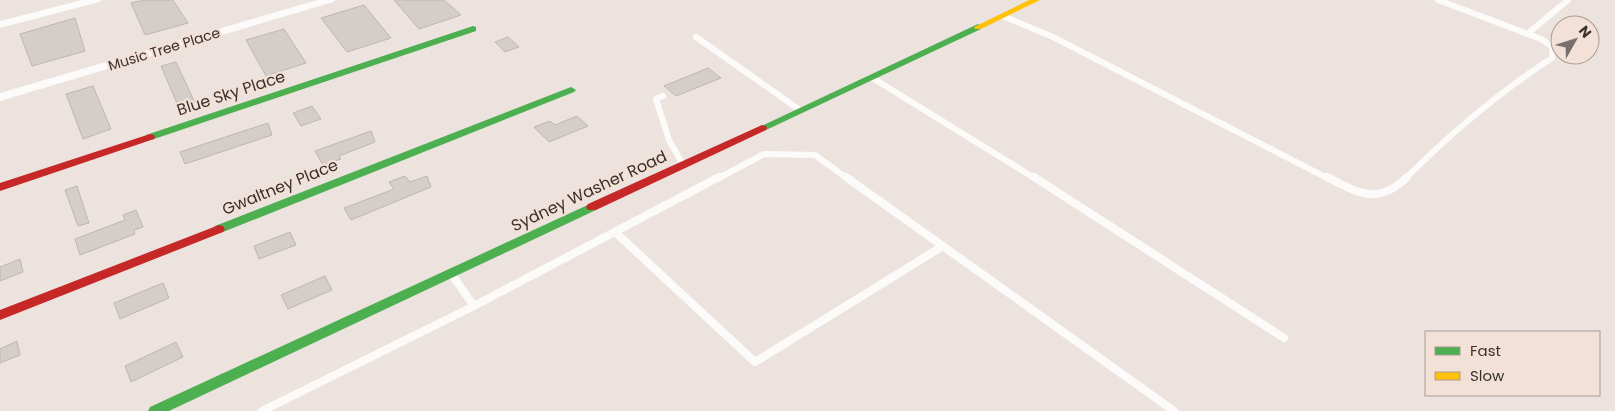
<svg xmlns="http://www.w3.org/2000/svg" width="1615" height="411" font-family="Poppins,sans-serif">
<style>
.building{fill:#d4cdc9;stroke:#beb6b3}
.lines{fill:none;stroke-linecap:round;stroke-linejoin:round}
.lane-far1{stroke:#fcfbfa;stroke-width:6}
.lane{stroke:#fcfbfa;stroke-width:8}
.street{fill:#fcfbfa;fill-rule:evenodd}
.fast{fill:#4caf50;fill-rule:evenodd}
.slow{fill:#ffc107;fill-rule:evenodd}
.jam{fill:#c62828;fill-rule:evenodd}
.labels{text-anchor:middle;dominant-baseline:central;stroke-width:4.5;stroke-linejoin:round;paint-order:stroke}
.far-street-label{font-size:14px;fill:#38312d;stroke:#f3e1d8}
.street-label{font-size:16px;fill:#38312d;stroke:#f3e1d8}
</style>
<rect width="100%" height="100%" fill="#ede3de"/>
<path class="building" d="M 144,0 L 173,0 L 188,23 L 145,35 L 131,3 Z
M 394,0 L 444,0 L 461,15 L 419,29 Z
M 364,5 L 391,38 L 347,52 L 321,18 Z
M 75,18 L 85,51 L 32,66 L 20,34 Z
M 284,29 L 306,63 L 266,76 L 246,40 Z
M 508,37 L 519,47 L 505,52 L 495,42 Z
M 176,62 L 195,103 L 179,108 L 161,66 Z
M 708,68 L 721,78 L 676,96 L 664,86 Z
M 93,86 L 111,129 L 83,139 L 66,94 Z
M 312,106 L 321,119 L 301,126 L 293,113 Z
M 577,116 L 588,126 L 549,142 L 534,127 L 550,121 L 555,125 Z
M 268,123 L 272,135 L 185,164 L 180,152 Z
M 371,131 L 375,142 L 339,156 L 341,159 L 323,165 L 315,151 Z
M 405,176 L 410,182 L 427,176 L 431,187 L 351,220 L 344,208 L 394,189 L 389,182 Z
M 77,186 L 89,223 L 78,226 L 65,190 Z
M 136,210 L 143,227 L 134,230 L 135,234 L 80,255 L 75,239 L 125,220 L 123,215 Z
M 290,232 L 296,245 L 259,259 L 254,246 Z
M 20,259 L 23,272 L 0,281 L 0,267 Z
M 325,276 L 332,290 L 288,309 L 281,295 Z
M 163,283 L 169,298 L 120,319 L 114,303 Z
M 17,341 L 20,355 L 0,363 L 0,349 Z
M 176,342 L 183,357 L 131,382 L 125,366 Z"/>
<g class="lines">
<path class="lane-far1" d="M 1003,16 L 1053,37 L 1329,179
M 1527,34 L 1568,0
M 696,37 L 800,110
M 871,77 L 1036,179
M 663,96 L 656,99 L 669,140 L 683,165
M 717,179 L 764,154 L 815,155 L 848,179
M 1405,179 C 1448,136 1501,91 1552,58 L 1553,47 L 1541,39 L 1438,0"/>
<path class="lane" d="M 846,177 L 1174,411
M 1034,177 L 1284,338
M 1327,177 C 1358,193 1378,206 1407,177
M 615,232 L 755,362 L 943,246
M 452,275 L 474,306 L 719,177
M 262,411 L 474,306"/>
<path class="street" d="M 82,0 L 101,0 L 99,2 L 0,28 L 0,21 Z
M 317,0 L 335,0 L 333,2 L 0,101 L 0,93 Z"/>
<path class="fast" d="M 978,24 L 982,27 L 981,29 L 766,130 L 762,131 L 757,128 Z
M 473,26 L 476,27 L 476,31 L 154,139 L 150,140 L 145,137 L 146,135 Z
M 571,87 L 576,90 L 574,92 L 223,232 L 219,233 L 213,229 L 215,226 Z
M 592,203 L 598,207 L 596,210 L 169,411 L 148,411 L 150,407 Z"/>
<path class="slow" d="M 1029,0 L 1040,0 L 981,29 L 975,29 L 974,27 Z"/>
<path class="jam" d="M 762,125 L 766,126 L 767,128 L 766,130 L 596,210 L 588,210 L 586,207 L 588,204 Z
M 150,134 L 154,135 L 155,137 L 154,139 L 0,191 L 0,183 Z
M 219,225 L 223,226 L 225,229 L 223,232 L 0,320 L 0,310 Z"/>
</g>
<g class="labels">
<g class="far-street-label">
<text transform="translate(164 49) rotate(-17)">Music Tree Place</text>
</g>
<g class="street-label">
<text transform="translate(231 93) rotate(-18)">Blue Sky Place</text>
<text transform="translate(280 187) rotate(-22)">Gwaltney Place</text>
<text transform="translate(589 191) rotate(-25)">Sydney Washer Road</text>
</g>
</g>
<rect x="1425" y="331" width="175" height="65" fill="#f3e1d8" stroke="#a89b94"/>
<rect x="1435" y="347" width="25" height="8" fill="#4caf50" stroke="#a89b94"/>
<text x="1470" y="356" font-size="15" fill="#38312d">Fast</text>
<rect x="1435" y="372" width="25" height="8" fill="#ffc107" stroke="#a89b94"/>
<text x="1470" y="381" font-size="15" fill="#38312d">Slow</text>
<g transform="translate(1575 40) rotate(51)"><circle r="24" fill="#f3e1d8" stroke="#a89b94"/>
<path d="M0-4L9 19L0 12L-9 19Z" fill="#776f6b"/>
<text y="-8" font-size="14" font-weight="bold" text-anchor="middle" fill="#38312d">N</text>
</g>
</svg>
